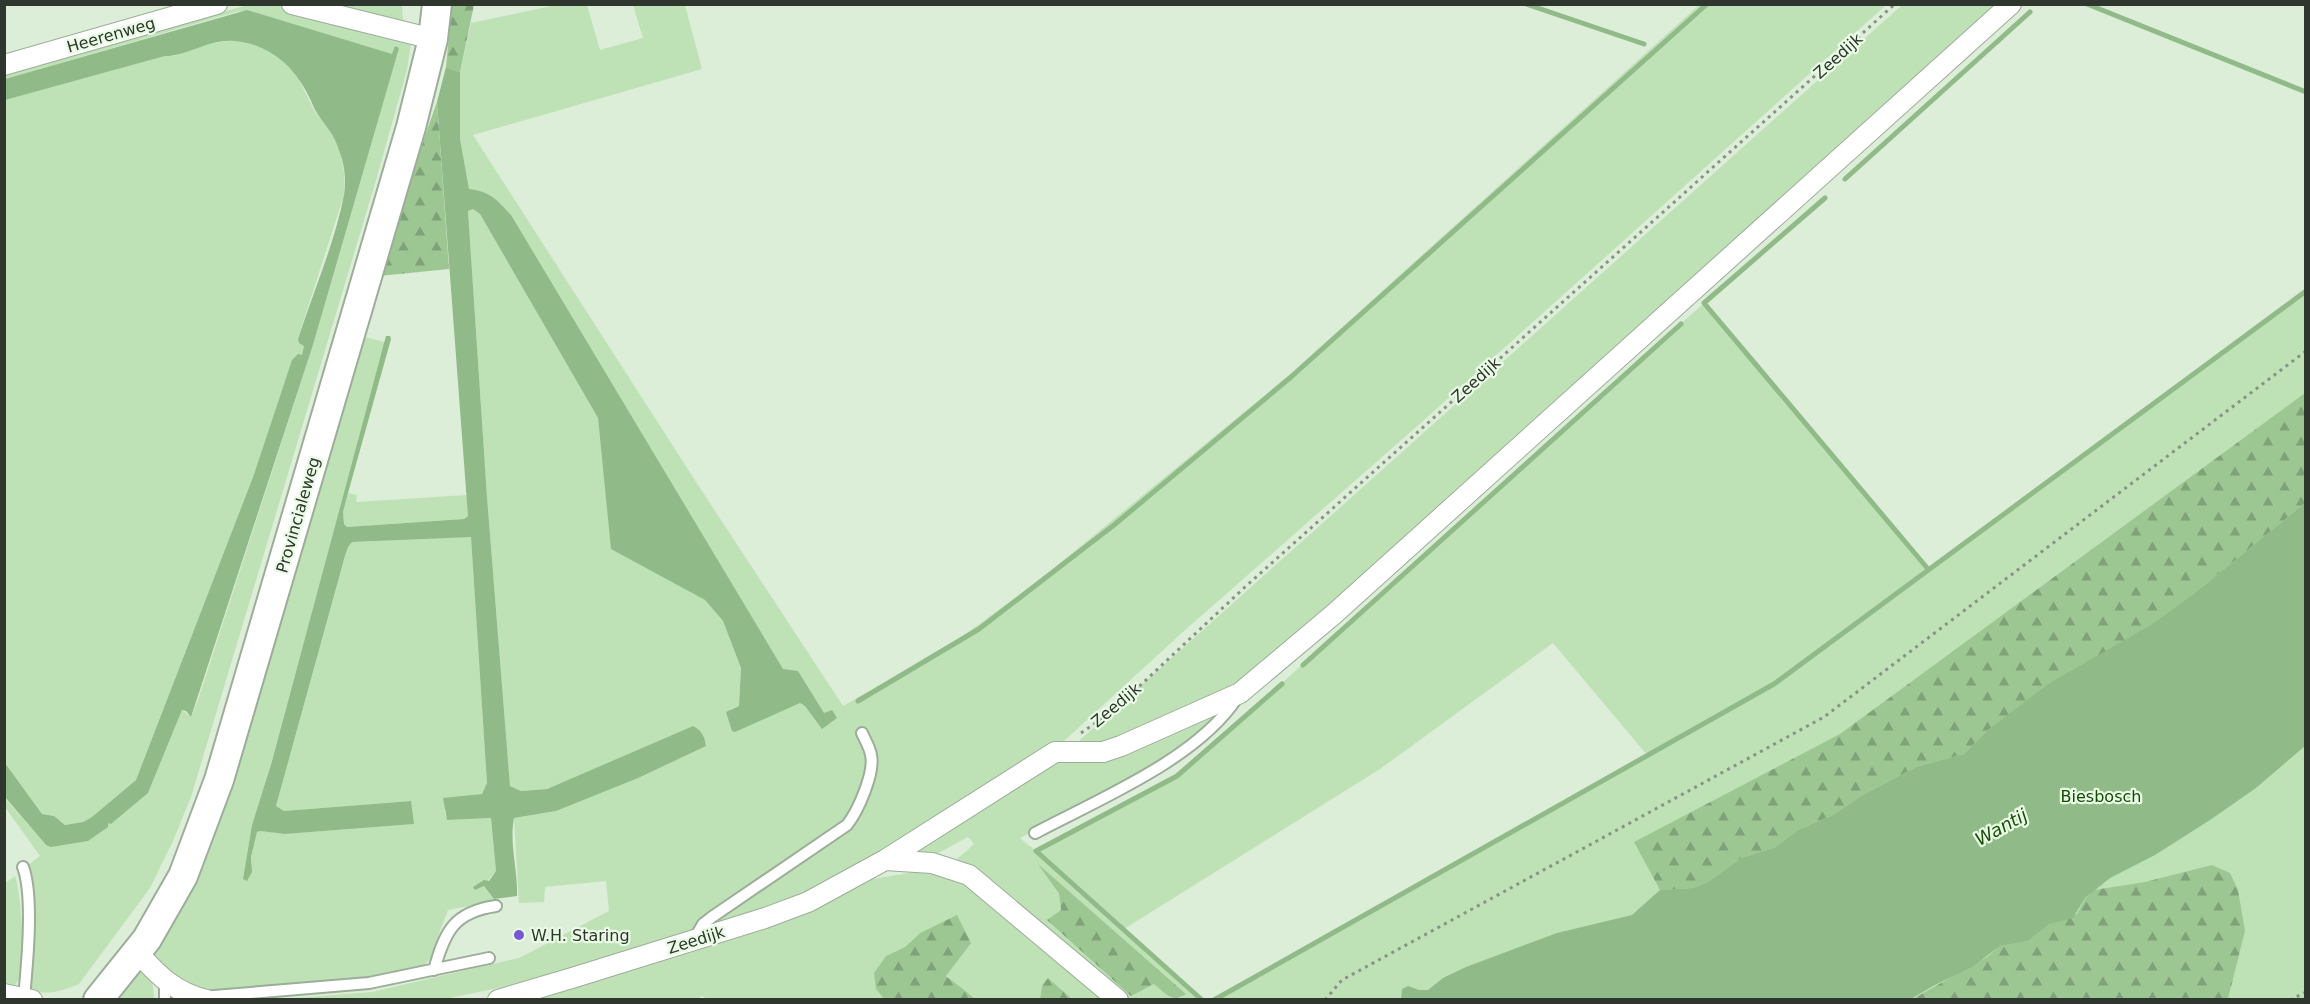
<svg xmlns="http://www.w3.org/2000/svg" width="2310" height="1004" font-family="'DejaVu Sans',sans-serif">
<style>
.green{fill:#bee2b6;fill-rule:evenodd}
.forest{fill:url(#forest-firs)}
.water{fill:#90ba87}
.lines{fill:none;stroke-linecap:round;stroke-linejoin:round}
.stream{stroke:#90ba87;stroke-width:5}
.lane-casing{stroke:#9cad99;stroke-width:14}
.street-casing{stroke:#9cad99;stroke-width:22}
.secondary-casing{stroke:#9cad99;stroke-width:32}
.path{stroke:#879384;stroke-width:3;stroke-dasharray:3 4.5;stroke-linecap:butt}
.lane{stroke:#fff;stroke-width:10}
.street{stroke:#fff;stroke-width:20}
.secondary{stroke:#fff;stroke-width:28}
.poi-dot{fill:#7558d2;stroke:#e9fbe5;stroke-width:2}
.labels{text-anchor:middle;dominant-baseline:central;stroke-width:4.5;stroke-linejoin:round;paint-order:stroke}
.street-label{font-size:16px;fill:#2f362e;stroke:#e9fbe5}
.park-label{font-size:16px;fill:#124b01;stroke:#e9fbe5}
.poi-label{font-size:16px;fill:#2f362e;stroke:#e9fbe5;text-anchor:start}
.water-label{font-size:18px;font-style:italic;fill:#185008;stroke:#e9fbe5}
</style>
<defs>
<pattern id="forest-firs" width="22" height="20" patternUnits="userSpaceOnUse" patternTransform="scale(1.5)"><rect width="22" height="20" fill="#9cc793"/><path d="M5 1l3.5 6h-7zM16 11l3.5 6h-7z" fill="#80a278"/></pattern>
</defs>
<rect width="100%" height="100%" fill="#dcedd8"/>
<path class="green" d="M 248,5 L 282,5 L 412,38 L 407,70 L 377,177 L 191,797 L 173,841 L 150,888 L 79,984 C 64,990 47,997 32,989 C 29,948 40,906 27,866 L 40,856 L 5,807 L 4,797 L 46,845 L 88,841 L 107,826 L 108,822 L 111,824 L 148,793 L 182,710 L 191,717 L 198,700 L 312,348 L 392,55 L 253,12 L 239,11 L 5,79 L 5,73 Z
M 331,5 L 402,5 L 403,22 Z
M 556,5 L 587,5 L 600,50 L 643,38 L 633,5 L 685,5 L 702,69 L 473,135 L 698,485 L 843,706 L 952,644 L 1037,582 L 1288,376 L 1699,5 L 1886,5 L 1415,428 L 1184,631 L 1065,740 L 975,799 L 839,880 L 710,929 L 513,985 L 445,999 L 268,1000 L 372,992 L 519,958 L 609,911 L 606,881 L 545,887 L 544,902 L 519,903 L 514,818 L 556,811 L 706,746 C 705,737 701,730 693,726 L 547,789 L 521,791 L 510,786 L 487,497 L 468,211 L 473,209 L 480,214 L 598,418 L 612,549 L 705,600 L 723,621 L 741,668 L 739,706 L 729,709 L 800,703 L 805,706 L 822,728 L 824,714 L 798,671 L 783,670 L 469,190 L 460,139 L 460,72 L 471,23 Z
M 1902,5 L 2005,5 L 1371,566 L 1267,666 L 1245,683 L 1112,744 L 1080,742 L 1080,740 Z
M 233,40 C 246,43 261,45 272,52 C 300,71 302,89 317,115 C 322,121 328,126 332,133 C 342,152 346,174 344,195 L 298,338 L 304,346 L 302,355 L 283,387 L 253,477 L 136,780 L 92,817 L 83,822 L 65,825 L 54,816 L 42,814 L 5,763 L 4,100 L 165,56 L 175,56 L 204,45 Z
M 2305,291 L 2305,999 L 1214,999 L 1647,755 L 1553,643 L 1380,769 L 1124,929 L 1202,999 L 1179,999 L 1186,994 L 1040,866 L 1059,895 L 1061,910 L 1048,920 L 1131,995 L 1154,984 L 1174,999 L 1127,999 L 956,860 L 974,844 L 968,837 L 933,856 L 922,855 L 918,848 L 1049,763 L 1224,706 L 1187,742 L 1159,762 L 1020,838 L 1036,851 L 1177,776 L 1201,756 L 1704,303 L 1928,569 ZM 1807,752 L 1637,848 L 1635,842 Z
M 361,336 L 385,342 L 272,760 L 252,825 L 243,879 L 252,863 L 251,857 L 257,832 L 260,831 L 285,834 L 414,824 L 410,801 L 284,811 L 276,806 L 348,546 L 352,542 L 357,542 L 471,536 L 487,783 L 482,794 L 468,796 L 444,810 L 447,820 L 491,818 L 496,871 L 480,889 L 484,886 L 494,899 L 499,900 L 448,910 C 443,925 435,938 435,954 L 424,965 L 369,977 L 259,988 L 205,990 L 188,987 L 152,958 L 155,944 Z
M 348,493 L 357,495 L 356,502 L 467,495 L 468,516 L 464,519 L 347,527 L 344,524 L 343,512 Z
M 926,870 L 960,880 L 1108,999 L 1072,999 L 1048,979 L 1042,986 L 1040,999 L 980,999 C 949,988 936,960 920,933 L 905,947 L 886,956 L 876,989 L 884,999 L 711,1000 L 701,996 L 698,1000 L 524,1000 L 797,912 L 873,879 Z
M 15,876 C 21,893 26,961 20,977 C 19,980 17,982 15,985 L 5,983 L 4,884 Z
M 137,972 C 154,972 153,986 154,999 L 120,1000 L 126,983 Z"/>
<path class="forest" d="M 452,5 L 474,5 L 460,72 L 446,67 Z
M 437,102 L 449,269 L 379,276 L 400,206 Z
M 2305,393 L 2305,503 L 2196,592 L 2149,626 L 1988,730 L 1964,754 L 1916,767 L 1861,796 L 1833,815 L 1798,830 L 1774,848 L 1741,858 L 1708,882 L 1693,888 L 1660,890 L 1634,842 L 1840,734 Z
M 1038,864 L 1186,994 C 1173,1004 1165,993 1154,984 L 1131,996 L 1047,920 L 1061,910 L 1059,894 Z
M 2212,865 L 2230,873 L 2238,890 L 2245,931 L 2228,999 L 1911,1000 L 1987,957 L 2000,946 L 2028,941 L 2050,924 L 2077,914 L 2085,899 L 2094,890 L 2145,882 Z
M 957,915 L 971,943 L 946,976 L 973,997 L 980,999 L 999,999 L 884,999 L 876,989 L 874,973 L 886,956 L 905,947 L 920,933 Z
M 1048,978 L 1072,999 L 1040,999 L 1042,986 Z"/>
<path class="water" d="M 247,10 L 392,54 L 395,46 L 399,48 L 312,348 L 191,717 L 186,711 L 182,710 L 148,793 L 111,824 L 108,823 L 108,827 L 88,841 L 51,847 L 46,845 L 5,797 L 5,763 L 42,814 L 54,816 L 65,825 L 83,822 L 92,817 L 136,780 L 253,477 L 292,360 L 298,354 L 302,355 L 304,346 L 299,343 L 298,339 C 313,293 335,242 344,195 C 346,183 345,171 342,159 C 339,150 335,137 329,130 C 323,121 316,114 312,103 C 297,69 273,45 235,41 C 210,38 188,56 165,56 L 5,100 L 5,79 Z
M 446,67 L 460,72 L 460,139 L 469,189 C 491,192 496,199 511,215 L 783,669 L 798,671 L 824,713 L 832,710 L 837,718 L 822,729 L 805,706 L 800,703 L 735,732 L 732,731 L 726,712 L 739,706 L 741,668 L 723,621 L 705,600 L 611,549 L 598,418 L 480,214 L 473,209 L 468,211 L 487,497 L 510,786 L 521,791 L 547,789 L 693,726 C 702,730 705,738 706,746 L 638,778 L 556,811 L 514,818 C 509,843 518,871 517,896 L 494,899 L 484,886 L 475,890 L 473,887 L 484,880 L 489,881 L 496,871 L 491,818 L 447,820 L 443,798 L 482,794 L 487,783 L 471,537 L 352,542 L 348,547 L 345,556 L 276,806 L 284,811 L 411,801 L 414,824 L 285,834 L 260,831 L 257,832 L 251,857 L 252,872 L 247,881 L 243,879 L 252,825 L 272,761 L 386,336 L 390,336 L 391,339 L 348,493 L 343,512 L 344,524 L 347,527 L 464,519 L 468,516 L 437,102 Z
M 2305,503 L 2305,746 L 2256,788 L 2210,820 L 2155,855 L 2110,878 L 2085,898 L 2073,918 L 2050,924 L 2028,941 L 2000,946 L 1972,967 L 1933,986 L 1911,999 L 1401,999 L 1402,989 L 1408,986 L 1419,990 L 1428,990 L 1443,978 L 1466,967 L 1557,933 L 1632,915 L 1660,890 L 1693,888 L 1708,882 L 1741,858 L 1774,848 L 1798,830 L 1833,815 L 1861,796 L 1916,767 L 1964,754 L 1988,730 L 2048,684 L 2149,626 L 2196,592 Z"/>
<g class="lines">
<path class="stream" d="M 1526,4 L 1644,44
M 2087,4 L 2306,92
M 1845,179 L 2030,12
M 1825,198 L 1704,303 L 1928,569
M 1303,665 L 1681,324
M 858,701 L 979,629 L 1114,525 L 1291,377 L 1707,4
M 1202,1000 L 1036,851 L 1177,776 L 1282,684
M 1214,1000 L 1774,684 L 2306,291"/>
<defs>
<path id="lane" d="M 1035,833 C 1099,799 1197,759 1237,698
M 23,867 C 34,896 27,966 24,998
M 695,938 L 703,924 L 712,917 L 847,825 C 858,811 875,773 871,755 C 870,748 865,740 862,733
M 434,970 C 445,931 454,912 496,906
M 165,982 L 165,1000
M 202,997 L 369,983 L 489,958"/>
<path id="street" d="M 292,4 L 433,39
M 4,65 L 217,4
M 885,860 L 932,863 L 969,875 L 1118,1000
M 137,952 C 158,975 175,993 207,1000
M 4,994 L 32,1000
M 498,1000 L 572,978 L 765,918 L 808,902 L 885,860 L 1055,752 L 1103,752 L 1121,746 L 1240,693 L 1334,614 L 2011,4"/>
<path id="secondary" d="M 98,1000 L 147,939 L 183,876 L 219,780 L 411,127 L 433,39 L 437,4"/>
</defs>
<use href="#lane" class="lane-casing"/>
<use href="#street" class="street-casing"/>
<use href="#secondary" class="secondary-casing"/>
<path class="path" d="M 1081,733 L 1113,711 L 1245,587 L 1895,4
M 1325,1000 L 1342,980 L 1824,717 L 2306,351
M 2290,1000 L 2306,992"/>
<use href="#lane" class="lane"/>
<use href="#street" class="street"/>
<use href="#secondary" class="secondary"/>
</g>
<circle class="poi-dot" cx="519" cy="935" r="6"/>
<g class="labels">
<g class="street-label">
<text transform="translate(111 35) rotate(-16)">Heerenweg</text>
<text transform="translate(1838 56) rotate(-42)">Zeedijk</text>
<text transform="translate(1476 380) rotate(-42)">Zeedijk</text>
<text transform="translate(298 515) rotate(-74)">Provincialeweg</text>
<text transform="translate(1116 705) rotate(-40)">Zeedijk</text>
<text transform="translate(696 940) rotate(-17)">Zeedijk</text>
</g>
<g class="park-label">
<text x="2101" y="796">Biesbosch</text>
</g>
<g class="poi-label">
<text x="531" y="935">W.H. Staring</text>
</g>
<g class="water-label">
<text transform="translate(2001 827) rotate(-29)">Wantij</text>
</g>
</g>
<rect width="2310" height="1004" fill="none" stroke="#2f362e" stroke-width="12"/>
</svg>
